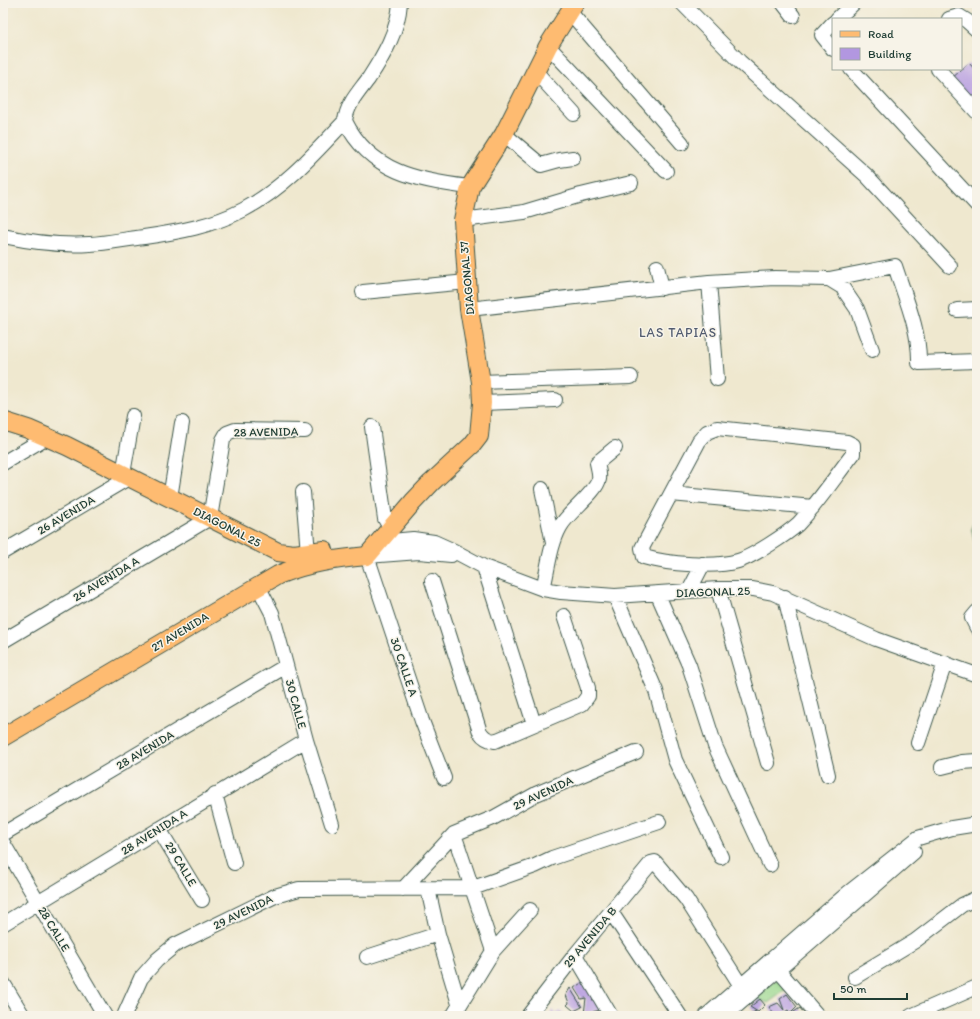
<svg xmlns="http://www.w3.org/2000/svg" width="980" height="1019" font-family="Itim,sans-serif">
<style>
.green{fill:#9ad88e;stroke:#5c8a61}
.forest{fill:#7bb879;stroke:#4d7a56}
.building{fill:#b297e0}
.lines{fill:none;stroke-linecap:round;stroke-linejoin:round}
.minor-casing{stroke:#3e574b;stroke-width:16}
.major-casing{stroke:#3e574b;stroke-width:20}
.minor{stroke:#fff;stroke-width:14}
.major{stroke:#febb71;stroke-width:18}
.labels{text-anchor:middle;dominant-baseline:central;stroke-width:3;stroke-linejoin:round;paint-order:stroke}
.street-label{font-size:12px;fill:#1f3d34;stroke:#f7f3e8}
.neighbourhood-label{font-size:13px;letter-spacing:1px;fill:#525c70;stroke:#f7f3e8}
</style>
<rect width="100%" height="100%" fill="#f7f3e8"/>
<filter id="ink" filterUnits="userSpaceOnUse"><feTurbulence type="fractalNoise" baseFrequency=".025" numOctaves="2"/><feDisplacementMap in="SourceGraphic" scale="8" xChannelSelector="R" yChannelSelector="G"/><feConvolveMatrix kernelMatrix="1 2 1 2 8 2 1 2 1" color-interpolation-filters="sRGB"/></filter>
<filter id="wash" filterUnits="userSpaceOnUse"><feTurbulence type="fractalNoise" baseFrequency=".012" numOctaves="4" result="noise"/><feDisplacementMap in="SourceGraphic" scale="16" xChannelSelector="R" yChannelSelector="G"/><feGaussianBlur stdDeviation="0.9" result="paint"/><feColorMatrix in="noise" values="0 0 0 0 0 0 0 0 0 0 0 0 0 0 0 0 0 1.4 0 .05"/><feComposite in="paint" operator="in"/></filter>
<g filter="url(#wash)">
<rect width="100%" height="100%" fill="#efe8cf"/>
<path class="green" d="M 781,977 L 786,990 L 768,1003 L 749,996 Z"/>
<path class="forest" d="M 977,516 L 977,552 L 971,528 Z"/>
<g id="blocks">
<path class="building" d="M 969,63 L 977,72 L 977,107 L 951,79 Z
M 584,981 L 604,1009 L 584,1014 L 586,998 L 581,999 L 574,988 Z
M 570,988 L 582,1007 L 574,1011 L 567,1005 L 569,1003 L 566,995 Z
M 787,994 L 797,1007 L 791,1013 L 788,1010 L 785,1012 L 787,1014 L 785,1016 L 775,1016 L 769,1007 L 778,1003 L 784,1010 L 780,999 Z
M 760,999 L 765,1005 L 758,1012 L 750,1007 Z
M 800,1008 L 806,1016 L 788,1016 Z
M 552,1010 L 555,1014 L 561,1011 L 566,1015 L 550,1016 Z
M 576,1011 L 578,1016 L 567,1015 Z
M 755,1011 L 758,1016 L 749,1016 Z"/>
</g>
</g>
<g filter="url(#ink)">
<use href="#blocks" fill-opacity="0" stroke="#3e574b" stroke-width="1"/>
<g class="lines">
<defs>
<path id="minor" d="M 682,3 L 740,62 L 867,176 L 950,266
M 783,3 L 793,16
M 569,11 L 682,143
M 837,19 L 854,3
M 949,19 L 959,16 L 967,21 L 977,30
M 833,23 L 822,35 L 833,49
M 548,46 L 666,171
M 851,69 L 977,205
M 938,69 L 977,112
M 535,71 L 574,114
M 345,121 C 370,172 418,181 470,187
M 504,134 L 541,165 L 559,160 L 573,158
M 463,220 L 524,212 L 581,195 L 631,183
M 3,236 C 31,242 61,246 90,244 C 108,243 126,239 144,237 C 179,232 212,226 243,210 C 283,189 315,153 345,121 C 347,104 359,92 369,78 C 384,55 398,31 400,3
M 657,267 L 662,288
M 829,279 L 842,287 L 857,309 L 872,350
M 709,282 L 717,379
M 363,292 L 467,282
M 469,309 L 709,282 L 775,278 L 829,279 L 895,266 C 905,297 920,331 919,363 L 977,361
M 957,310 L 977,309
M 481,382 L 631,377
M 482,403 L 555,400
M 372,427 L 385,519 L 391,529
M 717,428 L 847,442 L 853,445 L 853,454 C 835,477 818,503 798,524 C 787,534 752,557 738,561 C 715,568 667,564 644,557 L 642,548 L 699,441 L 707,432 Z
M 3,463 L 47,437
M 123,474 L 133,416
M 542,489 L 553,543
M 303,492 L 308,553
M 671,494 L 813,507
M 170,498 L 182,423
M 381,542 L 413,539 L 434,542 L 454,551 L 484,567 L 543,589 L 561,592 L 615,596 L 718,589 L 753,589 L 773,593 L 876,639 L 977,675
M 3,552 L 130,477
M 484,567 L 534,724
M 432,581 L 480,732 C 484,738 488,740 495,741 L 582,704 L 588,696 L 588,688 L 564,616
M 258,586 L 272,613 L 306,740 L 332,824
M 543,589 C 548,569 550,545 560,527 C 568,512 596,493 599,479 C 600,474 598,468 597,463 L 615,448
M 718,589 L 768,763
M 689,591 L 703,564
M 658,595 L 689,665 L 715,746 L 770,865
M 615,596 L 656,691 L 675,760 L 721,857
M 785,597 L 828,775
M 977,612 L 972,618 L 977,628
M 3,641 L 210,518 L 223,440 L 227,433 L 235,430 L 305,431
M 918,743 L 945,663
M 942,767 L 962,762 L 977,761
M 444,778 L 422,721 L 367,556 L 419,552 L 451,555
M 215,794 L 234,863
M 159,829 L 202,900
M 3,834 L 286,666
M 454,834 L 493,951
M 3,843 L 105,1016
M 403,889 L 454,834 L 493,818 L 536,794 L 636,752
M 428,889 L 438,934 L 459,1004
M 611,912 L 680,1016
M 3,924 L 306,740
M 575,955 L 611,1016
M 367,957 L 438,934
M 778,970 L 818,1016
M 855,977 L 915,941 L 962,905 L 977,898
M 3,983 L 23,1016
M 124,1016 L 141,978 L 157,960 L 175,945 L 275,896 L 299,889 L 473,888 L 535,866 L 552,858 L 659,822
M 453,1016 L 493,951 L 530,910
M 528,1016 L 575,955 L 651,863 L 655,862 L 686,899 L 741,986
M 706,1016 L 848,893 L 918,838 L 952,828 L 977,824
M 725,1016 L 914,852
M 911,1016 L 977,987"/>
<path id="major" d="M 3,421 L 28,429 L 67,446 L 278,552 L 294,554 L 324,550
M 3,737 L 278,575 C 307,563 336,559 367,556 L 413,502 L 431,483 L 472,445 L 479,436 L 482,403 L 481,382 L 469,309 L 463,220 L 470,187 L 504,134 L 548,46 L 575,3"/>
</defs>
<use href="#minor" class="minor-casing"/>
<use href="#major" class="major-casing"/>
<use href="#minor" class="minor"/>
<use href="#major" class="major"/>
</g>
</g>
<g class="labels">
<g class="street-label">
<text transform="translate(467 278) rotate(-95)">DIAGONAL 37</text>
<text transform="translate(266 432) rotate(-1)">28 AVENIDA</text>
<text transform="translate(66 515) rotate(-31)">26 AVENIDA</text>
<text transform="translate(227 527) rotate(27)">DIAGONAL 25</text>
<text transform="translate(106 579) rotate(-31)">26 AVENIDA A</text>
<text transform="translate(713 592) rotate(-2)">DIAGONAL 25</text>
<text transform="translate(180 632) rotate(-31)">27 AVENIDA</text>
<text transform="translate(404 667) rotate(71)">30 CALLE A</text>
<text transform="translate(296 704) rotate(75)">30 CALLE</text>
<text transform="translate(145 750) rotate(-31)">28 AVENIDA</text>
<text transform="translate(543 793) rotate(-25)">29 AVENIDA</text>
<text transform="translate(154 832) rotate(-32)">28 AVENIDA A</text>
<text transform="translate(181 864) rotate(59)">29 CALLE</text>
<text transform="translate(243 912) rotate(-26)">29 AVENIDA</text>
<text transform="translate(54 929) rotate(59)">28 CALLE</text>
<text transform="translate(590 937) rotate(-50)">29 AVENIDA B</text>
</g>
<g class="neighbourhood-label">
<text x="678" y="332">LAS TAPIAS</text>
</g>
</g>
<rect width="980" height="1019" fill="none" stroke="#f7f3e8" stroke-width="16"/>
<rect x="832" y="18" width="130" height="52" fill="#f7f3e8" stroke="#a1aaa0"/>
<rect x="840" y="31" width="20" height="6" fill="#febb71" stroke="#a1aaa0"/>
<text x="868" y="38" font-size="12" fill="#1f3d34">Road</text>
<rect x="840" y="48" width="20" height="12" fill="#b297e0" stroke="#a1aaa0"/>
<text x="868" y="58" font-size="12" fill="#1f3d34">Building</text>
<path d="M834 993v6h73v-6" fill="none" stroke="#1f3d34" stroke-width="2"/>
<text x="840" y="993" font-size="12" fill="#1f3d34" stroke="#f7f3e8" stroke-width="3" paint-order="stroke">50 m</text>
</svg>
